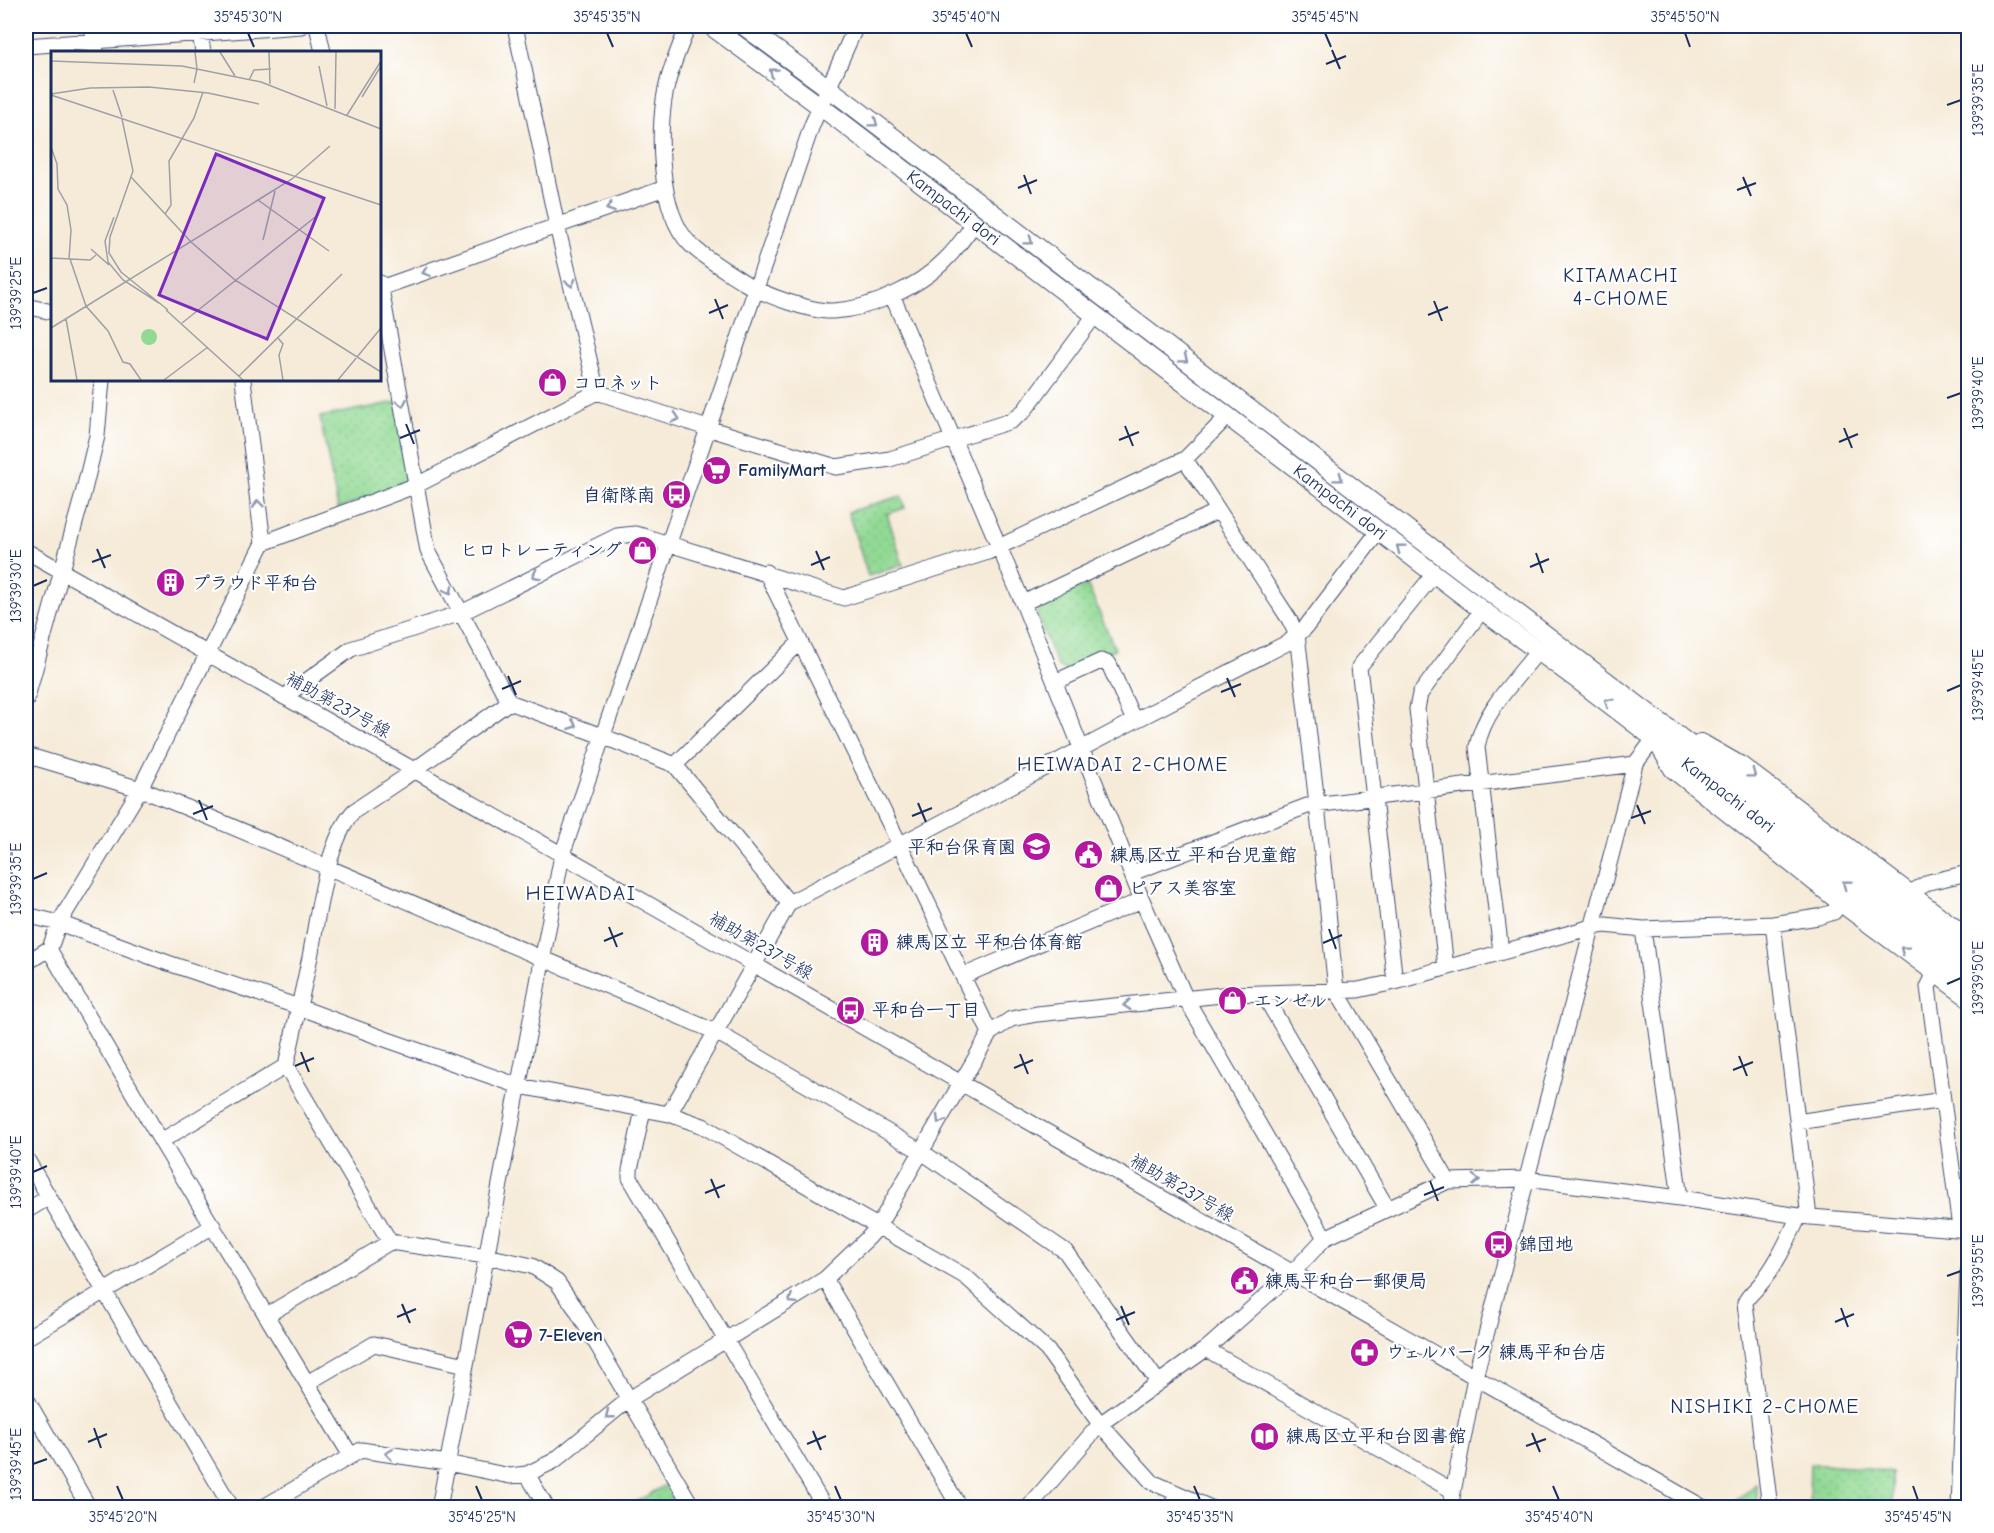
<svg xmlns="http://www.w3.org/2000/svg" width="1994" height="1533" font-family="'Comic Neue','Klee One',sans-serif">
<style>
.park{fill:url(#park-dots);stroke:#568479;stroke-width:1.5}
.lines{fill:none;stroke-linecap:round;stroke-linejoin:round}
.minor-casing{stroke:#3c4b70;stroke-width:17}
.major-casing{stroke:#3c4b70;stroke-width:20}
.minor{stroke:#fff;stroke-width:15}
.major{stroke:#fff;stroke-width:18}
.oneway{stroke:#8d97ae}
.ticks{fill:none;stroke:#1b2f5e;stroke-width:2}
.labels{text-anchor:middle;dominant-baseline:central;stroke-width:4.5;stroke-linejoin:round;paint-order:stroke}
.street-label{font-size:18px;fill:#1b2f5e;stroke:#fff}
.poi-label{font-size:18px;font-weight:bold;fill:#1b2f5e;stroke:#fff;text-anchor:start}
.neighbourhood-label{font-size:20px;letter-spacing:1.5px;fill:#1b2f5e;stroke:#fff}
.quarter-label{font-size:21px;letter-spacing:1.5px;fill:#1b2f5e;stroke:#fff}
.inset-road{fill:none;stroke:#9ea0a7;stroke-width:1.5}
.view{fill:#7b2cbf;fill-opacity:0.15;stroke:#7b2cbf;stroke-width:3}
.inset-edge{fill:none;stroke:#1b2f5e;stroke-width:3}
.neatline{fill:none;stroke:#1b2f5e;stroke-width:2}
.ticks-label{font-size:15px;text-anchor:middle;fill:#1b2f5e}
</style>
<defs>
<pattern id="park-dots" width="8" height="8" patternUnits="userSpaceOnUse" patternTransform="scale(1.5)"><rect width="8" height="8" fill="#92d994"/><path d="M2 2h.1M6 6h.1" fill="none" stroke="#7dbb82" stroke-width="1.8" stroke-linecap="round"/></pattern>
</defs>
<rect width="100%" height="100%" fill="#fff"/>
<filter id="ink" filterUnits="userSpaceOnUse"><feTurbulence type="fractalNoise" baseFrequency=".0167" numOctaves="2"/><feDisplacementMap in="SourceGraphic" scale="12" xChannelSelector="R" yChannelSelector="G"/><feConvolveMatrix kernelMatrix="1 2 1 2 8 2 1 2 1" color-interpolation-filters="sRGB"/></filter>
<filter id="wash" filterUnits="userSpaceOnUse"><feTurbulence type="fractalNoise" baseFrequency=".008" numOctaves="4" result="noise"/><feDisplacementMap in="SourceGraphic" scale="24" xChannelSelector="R" yChannelSelector="G"/><feGaussianBlur stdDeviation="1.35" result="paint"/><feColorMatrix in="noise" values="0 0 0 0 0 0 0 0 0 0 0 0 0 0 0 0 0 1.4 0 .05"/><feComposite in="paint" operator="in"/></filter>
<g filter="url(#wash)">
<rect width="100%" height="100%" fill="#f6ebd8"/>
<path class="park" d="M 397,402 L 410,475 L 407,482 L 338,509 L 320,417 Z
M 901,496 L 905,508 L 887,514 L 903,565 L 868,576 L 848,512 Z
M 1087,584 L 1115,649 L 1065,670 L 1057,666 L 1037,616 L 1039,607 Z
M 1810,1464 L 1863,1468 L 1892,1473 L 1893,1507 L 1848,1507 L 1848,1501 L 1809,1500 Z
M 669,1483 L 683,1507 L 627,1507 Z
M 1756,1484 L 1759,1507 L 1730,1507 Z"/>
</g>
<g filter="url(#ink)">
<g class="lines">
<defs>
<path id="minor" d="M 92,26 L 96,52
M 199,26 L 203,52
M 317,26 L 323,52
M 515,26 L 557,226 L 597,392 L 707,428 L 836,467 L 890,459 L 1011,421 L 1024,411 L 1095,315
M 688,26 C 681,44 673,62 668,81 C 656,123 658,212 690,244 C 705,259 727,271 745,283 C 764,295 811,312 833,311 C 871,309 919,287 945,260 C 956,250 965,236 974,224
M 26,46 L 301,26
M 380,283 L 428,551 L 509,702 L 602,736 L 675,765 L 789,903
M 380,288 L 665,188
M 892,295 L 1023,603 L 1142,900 L 1186,999 L 1325,1238
M 26,306 L 52,312
M 1185,459 L 1289,619 L 1297,635 L 1316,795 L 1336,990 L 1448,1181
M 263,543 L 417,485 L 597,392
M 26,551 L 414,770 L 1704,1508
M 766,572 L 900,845 L 990,1033
M 1023,603 L 1218,511
M 1055,682 L 1101,661 L 1109,664 L 1134,721
M 284,697 L 351,649 L 461,613 L 617,536 L 635,534 L 643,536 L 844,598 L 988,552 L 1185,459 L 1227,417
M 26,701 L 83,494 L 97,436 L 102,380
M 26,755 L 140,789 L 195,811 L 716,1032 L 922,1152 L 1065,1251 L 1158,1382
M 675,765 L 800,642
M 1132,873 L 1307,806 L 1635,764
M 1910,893 L 1929,882 L 1968,873
M 26,915 L 59,923 L 168,963 L 299,1007 L 385,1039 L 519,1086 L 669,1114 L 703,1126 L 966,1277 L 1047,1350 L 1100,1424 L 1152,1482 L 1211,1508
M 1773,924 L 1809,1217
M 1643,929 L 1680,1198
M 49,949 L 161,1141 L 351,1456
M 1501,952 L 1477,747 C 1483,711 1516,679 1538,651
M 26,963 L 50,948 L 59,923 L 140,789 L 263,543 L 243,380
M 1446,968 L 1417,709 L 1420,694 L 1482,610
M 1935,973 L 1928,987 L 1960,1228
M 963,976 L 1142,900
M 1395,982 L 1359,667 L 1434,574
M 1267,993 L 1268,1002 L 1387,1208
M 286,1066 L 390,1242 L 486,1256 L 532,1266 L 557,1282 L 576,1309 L 693,1508
M 643,1110 L 630,1170 L 630,1178 L 825,1508
M 669,1114 L 789,903 L 1134,721 L 1289,642 L 1305,628 L 1378,532
M 1797,1122 L 1943,1100
M 161,1141 L 286,1066 C 294,1030 302,994 310,957 C 318,916 326,842 354,811 L 402,779 L 509,702
M 26,1158 L 232,1508
M 26,1211 L 49,1197
M 825,1279 L 960,1508
M 267,1315 L 390,1242
M 26,1338 L 213,1226
M 1206,1349 L 1453,1491
M 307,1383 L 374,1344 L 466,1365
M 26,1398 L 89,1508
M 527,1474 L 547,1508
M 262,1508 L 361,1450 L 447,1463 L 510,1476 L 527,1474 L 554,1461 L 628,1400 L 825,1279 L 869,1237 L 877,1228 L 990,1033 L 1011,1019 L 1037,1014 L 1231,994 L 1358,990 L 1395,982 L 1592,927 L 1605,925 L 1643,929 L 1773,924 L 1818,917 L 1834,912 L 1840,902
M 439,1508 L 562,855 L 812,125 L 856,26
M 1028,1508 L 1100,1424 L 1206,1349 L 1292,1273 L 1325,1238 L 1448,1181 L 1526,1179 L 1680,1198 L 1799,1216 L 1968,1230
M 1169,1508 L 1179,1494
M 1450,1508 L 1475,1377 L 1635,764 L 1661,730
M 1770,1508 L 1745,1303 C 1748,1295 1757,1289 1762,1282 C 1778,1262 1788,1239 1799,1216
M 1959,1508 L 1968,1272"/>
<g id="major">
<path id="s1" d="M 711,26 L 840,121 L 1482,610 L 1579,681 L 1968,978"/>
<path d="M 744,26 L 846,101 L 1968,957"/>
<path d="M 1701,743 L 1741,766 L 1968,938"/>
<path d="M 1660,747 L 1673,769 L 1840,902 L 1968,997"/>
</g>
</defs>
<use href="#minor" class="minor-casing"/>
<use href="#major" class="major-casing"/>
<use href="#minor" class="minor"/>
<use href="#major" class="major"/>
</g>
<defs><path id="oneway-chevron" d="M-2-3.5L2.5 0L-2 3.5" fill="none" stroke-width="1.6" stroke-linecap="round" stroke-linejoin="round" transform="scale(1.5)"/></defs>
<g class="oneway">
<use href="#oneway-chevron" transform="translate(773 72) rotate(-143)"/>
<use href="#oneway-chevron" transform="translate(874 123) rotate(37)"/>
<use href="#oneway-chevron" transform="translate(610 208) rotate(161)"/>
<use href="#oneway-chevron" transform="translate(1029 241) rotate(37)"/>
<use href="#oneway-chevron" transform="translate(426 272) rotate(161)"/>
<use href="#oneway-chevron" transform="translate(571 283) rotate(76)"/>
<use href="#oneway-chevron" transform="translate(1184 359) rotate(37)"/>
<use href="#oneway-chevron" transform="translate(402 403) rotate(79)"/>
<use href="#oneway-chevron" transform="translate(676 418) rotate(18)"/>
<use href="#oneway-chevron" transform="translate(1339 478) rotate(37)"/>
<use href="#oneway-chevron" transform="translate(258 504) rotate(-97)"/>
<use href="#oneway-chevron" transform="translate(1400 548) rotate(-143)"/>
<use href="#oneway-chevron" transform="translate(536 575) rotate(153)"/>
<use href="#oneway-chevron" transform="translate(449 590) rotate(62)"/>
<use href="#oneway-chevron" transform="translate(1608 702) rotate(-143)"/>
<use href="#oneway-chevron" transform="translate(573 725) rotate(20)"/>
<use href="#oneway-chevron" transform="translate(1752 774) rotate(37)"/>
<use href="#oneway-chevron" transform="translate(1846 884) rotate(-143)"/>
<use href="#oneway-chevron" transform="translate(1904 950) rotate(-143)"/>
<use href="#oneway-chevron" transform="translate(1127 1005) rotate(175)"/>
<use href="#oneway-chevron" transform="translate(940 1120) rotate(120)"/>
<use href="#oneway-chevron" transform="translate(1476 1180) rotate(-2)"/>
<use href="#oneway-chevron" transform="translate(792 1300) rotate(148)"/>
<use href="#oneway-chevron" transform="translate(609 1415) rotate(141)"/>
<use href="#oneway-chevron" transform="translate(389 1454) rotate(-172)"/>
</g>
</g>
<path class="ticks" d="M 248,33 L 254,47M 607,33 L 613,47M 966,33 L 972,47M 1325,33 L 1331,47M 1685,33 L 1690,47M 1332,50 L 1340,69M 1326,64 L 1346,56M 1947,105 L 1961,100M 1024,175 L 1031,194M 1743,177 L 1751,196M 1018,188 L 1037,180M 1737,190 L 1756,183M 33,293 L 47,288M 715,299 L 723,319M 1434,301 L 1442,321M 709,313 L 728,305M 1428,315 L 1448,307M 1947,398 L 1961,393M 406,424 L 414,444M 1125,426 L 1133,446M 1844,428 L 1852,448M 400,438 L 420,430M 1119,440 L 1139,432M 1839,442 L 1858,434M 97,549 L 105,568M 816,551 L 824,570M 1536,553 L 1543,573M 92,562 L 111,555M 811,565 L 830,557M 1530,567 L 1549,559M 33,586 L 47,580M 508,676 L 516,695M 1227,678 L 1235,697M 502,689 L 521,681M 1947,691 L 1961,685M 1221,692 L 1241,684M 199,800 L 207,820M 918,803 L 926,822M 1637,805 L 1645,824M 193,814 L 213,806M 912,816 L 932,808M 1631,818 L 1651,811M 33,879 L 47,873M 609,927 L 617,947M 1329,929 L 1336,949M 604,941 L 623,933M 1323,943 L 1342,935M 1947,984 L 1961,978M 301,1052 L 309,1072M 1020,1054 L 1028,1074M 1739,1056 L 1747,1076M 295,1066 L 314,1058M 1014,1068 L 1033,1060M 1733,1070 L 1753,1062M 33,1172 L 47,1166M 711,1179 L 719,1198M 1430,1181 L 1438,1201M 705,1193 L 725,1185M 1424,1195 L 1444,1187M 1947,1276 L 1961,1271M 402,1304 L 410,1323M 1121,1306 L 1129,1325M 1841,1308 L 1848,1327M 397,1317 L 416,1309M 1116,1320 L 1135,1312M 1835,1322 L 1854,1314M 94,1428 L 101,1448M 813,1431 L 821,1450M 1532,1433 L 1540,1452M 88,1442 L 107,1434M 807,1444 L 826,1436M 1526,1446 L 1546,1439M 33,1464 L 47,1459M 117,1486 L 123,1500M 476,1486 L 482,1500M 835,1486 L 841,1500M 1194,1486 L 1200,1500M 1553,1486 L 1559,1500M 1913,1486 L 1918,1500"/>
<defs>
<symbol id="shop-disc" viewBox="-11 -11 22 22"><circle r="9.5" fill="#b5179e" stroke="#fff"/><path d="M-5-2.5h2.3a2.7 3.5 0 0 1 5.4 0H5L5.5 6h-11ZM-1.5-2.5h3a1.5 2.3 0 0 0-3 0Z" fill="#fff"/></symbol>
<symbol id="supermarket-disc" viewBox="-11 -11 22 22"><circle r="9.5" fill="#b5179e" stroke="#fff"/><path d="M-6-5.5h2.5l.6 2H6L4.5 2H-2.5L-4.4-4H-6ZM-1.5 3.2a1.3 1.3 0 1 0 .1 0ZM3 3.2a1.3 1.3 0 1 0 .1 0Z" fill="#fff"/></symbol>
<symbol id="bus-disc" viewBox="-11 -11 22 22"><circle r="9.5" fill="#b5179e" stroke="#fff"/><path d="M-5-6H5V4H4V6H2V4H-2V6H-4V4H-5ZM-3.5-4V0h7V-4ZM-3.5 1.2v1.5H-2V1.2ZM2 1.2v1.5H3.5V1.2Z" fill="#fff"/></symbol>
<symbol id="building-disc" viewBox="-11 -11 22 22"><circle r="9.5" fill="#b5179e" stroke="#fff"/><path d="M-4-6H4V6H1V3H-1V6H-4ZM-2.5-4.3h1.7v1.8h-1.7ZM.8-4.3h1.7v1.8H.8ZM-2.5-1h1.7V.8h-1.7ZM.8-1h1.7V.8H.8Z" fill="#fff"/></symbol>
<symbol id="school-disc" viewBox="-11 -11 22 22"><circle r="9.5" fill="#b5179e" stroke="#fff"/><path d="M0-5L7-2L0 1L-7-2ZM-4 1L0 2.5L4 1V4Q0 6-4 4Z" fill="#fff"/></symbol>
<symbol id="civic-disc" viewBox="-11 -11 22 22"><circle r="9.5" fill="#b5179e" stroke="#fff"/><path d="M-.6-6.5H3V-4.5H.6V-3L4-1V1h2V6H-6V1h2V-1L-.6-3ZM-1.2 2.5V6h2.4V2.5Z" fill="#fff"/></symbol>
<symbol id="pharmacy-disc" viewBox="-11 -11 22 22"><circle r="9.5" fill="#b5179e" stroke="#fff"/><path d="M-2-6h4v4h4v4h-4v4h-4v-4h-4v-4h4Z" fill="#fff"/></symbol>
<symbol id="library-disc" viewBox="-11 -11 22 22"><circle r="9.5" fill="#b5179e" stroke="#fff"/><path d="M-6-4Q-3-5.5-.7-3.5V5Q-3 3-6 4ZM6-4Q3-5.5 .7-3.5V5Q3 3 6 4Z" fill="#fff"/></symbol>
</defs>
<g fill-rule="evenodd">
<use href="#shop-disc" x="536" y="366" width="33" height="33"/>
<use href="#supermarket-disc" x="700" y="454" width="33" height="33"/>
<use href="#bus-disc" x="660" y="478" width="33" height="33"/>
<use href="#shop-disc" x="626" y="534" width="33" height="33"/>
<use href="#building-disc" x="154" y="566" width="33" height="33"/>
<use href="#school-disc" x="1020" y="830" width="33" height="33"/>
<use href="#civic-disc" x="1072" y="838" width="33" height="33"/>
<use href="#shop-disc" x="1092" y="872" width="33" height="33"/>
<use href="#building-disc" x="858" y="926" width="33" height="33"/>
<use href="#shop-disc" x="1216" y="984" width="33" height="33"/>
<use href="#bus-disc" x="834" y="994" width="33" height="33"/>
<use href="#bus-disc" x="1482" y="1228" width="33" height="33"/>
<use href="#civic-disc" x="1228" y="1264" width="33" height="33"/>
<use href="#supermarket-disc" x="502" y="1318" width="33" height="33"/>
<use href="#pharmacy-disc" x="1348" y="1336" width="33" height="33"/>
<use href="#library-disc" x="1248" y="1420" width="33" height="33"/>
</g>
<g class="labels">
<g class="street-label">
<text stroke="none"><textPath href="#s1" startOffset="303">Kampachi dori</textPath></text>
<text stroke="none"><textPath href="#s1" startOffset="789">Kampachi dori</textPath></text>
<text transform="translate(338 705) rotate(29)">補助第237号線</text>
<text stroke="none"><textPath href="#s1" startOffset="1275">Kampachi dori</textPath></text>
<text transform="translate(761 946) rotate(30)">補助第237号線</text>
<text transform="translate(1182 1188) rotate(30)">補助第237号線</text>
</g>
<g class="poi-label">
<text x="573" y="383">コロネット</text>
<text x="738" y="470">FamilyMart</text>
<text x="655" y="495" text-anchor="end">自衛隊南</text>
<text x="622" y="550" text-anchor="end">ヒロトレーティング</text>
<text x="192" y="583">プラウド平和台</text>
<text x="1016" y="847" text-anchor="end">平和台保育園</text>
<text x="1110" y="855">練馬区立 平和台児童館</text>
<text x="1129" y="888">ピアス美容室</text>
<text x="896" y="942">練馬区立 平和台体育館</text>
<text x="1254" y="1001">エンゼル</text>
<text x="872" y="1010">平和台一丁目</text>
<text x="1519" y="1244">錦団地</text>
<text x="1265" y="1281">練馬平和台一郵便局</text>
<text x="539" y="1335">7-Eleven</text>
<text x="1386" y="1352">ウェルパーク 練馬平和台店</text>
<text x="1286" y="1436">練馬区立平和台図書館</text>
</g>
<g class="neighbourhood-label">
<text x="1621" y="275">KITAMACHI<tspan x="1621" dy="23">4-CHOME</tspan></text>
<text x="1123" y="764">HEIWADAI 2-CHOME</text>
<text x="1765" y="1406">NISHIKI 2-CHOME</text>
</g>
<g class="quarter-label">
<text x="581" y="893">HEIWADAI</text>
</g>
</g>
<g transform="translate(51 51)">
<rect width="330" height="330" fill="#f6ebd8"/>
<path d="M90 286a8 8 0 1 1 16 0a8 8 0 1 1-16 0Z" fill="#92d994"/>
<path class="inset-road" d="M 169,1 L 184,25M 218,1 L 219,33M 0,10 L 131,15 L 210,31 L 330,78M 268,15 L 276,55M 198,29 L 203,19 L 220,18M 143,32 L 146,18 L 144,1M 62,39 L 71,66M 0,43 L 39,37 L 98,36 L 157,42 L 208,53M 0,44 L 330,154M 311,46 L 330,15M 284,58 L 285,1M 296,64 L 330,10M 71,68 L 82,120 L 59,186 L 58,202 L 70,221 L 117,259M 0,96 L 6,113 L 7,138 L 16,154 L 20,179 L 18,208M 80,126 L 140,191 L 184,229 L 330,321M 207,149 L 278,200M 114,163 L 120,154 L 118,110 L 143,67 L 152,41M 63,166 L 54,190 L 57,211 L 72,229 L 108,252M 212,189 L 224,140M 40,198 L 58,214M 0,207 L 39,209 L 45,204M 19,208 L 35,255 L 57,280 L 72,311 L 79,313 L 90,329M 115,259 L 192,329M 15,268 L 26,329M 131,272 L 268,163M 0,277 L 241,128 L 279,95M 227,287 L 232,293 L 228,304 L 232,329M 188,325 L 291,223M 113,329 L 157,296M 287,329 L 330,277"/>
<path class="view" d="M 165,103 L 273,147 L 216,288 L 108,244 Z"/>
<rect width="330" height="330" class="inset-edge"/>
</g>
<rect width="1994" height="1533" fill="none" stroke="#fff" stroke-width="66"/>
<rect x="33" y="33" width="1928" height="1467" class="neatline"/>
<g class="ticks-label">
<text x="248" y="22">35°45'30"N</text>
<text x="607" y="22">35°45'35"N</text>
<text x="966" y="22">35°45'40"N</text>
<text x="1325" y="22">35°45'45"N</text>
<text x="1685" y="22">35°45'50"N</text>
<text transform="translate(1978 100) rotate(-90)" y="5">139°39'35"E</text>
<text transform="translate(16 293) rotate(-90)" y="5">139°39'25"E</text>
<text transform="translate(1978 393) rotate(-90)" y="5">139°39'40"E</text>
<text transform="translate(16 586) rotate(-90)" y="5">139°39'30"E</text>
<text transform="translate(1978 685) rotate(-90)" y="5">139°39'45"E</text>
<text transform="translate(16 879) rotate(-90)" y="5">139°39'35"E</text>
<text transform="translate(1978 978) rotate(-90)" y="5">139°39'50"E</text>
<text transform="translate(16 1172) rotate(-90)" y="5">139°39'40"E</text>
<text transform="translate(1978 1271) rotate(-90)" y="5">139°39'55"E</text>
<text transform="translate(16 1464) rotate(-90)" y="5">139°39'45"E</text>
<text x="123" y="1522">35°45'20"N</text>
<text x="482" y="1522">35°45'25"N</text>
<text x="841" y="1522">35°45'30"N</text>
<text x="1200" y="1522">35°45'35"N</text>
<text x="1559" y="1522">35°45'40"N</text>
<text x="1918" y="1522">35°45'45"N</text>
</g>
</svg>
